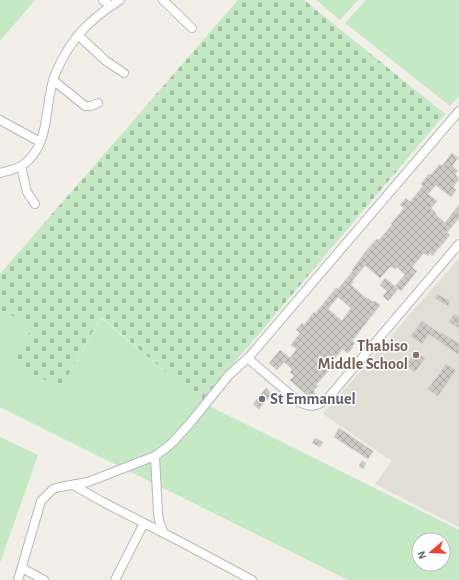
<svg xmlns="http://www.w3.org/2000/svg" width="459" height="580" font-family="'Alegreya Sans',sans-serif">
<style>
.education{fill:#e1ded6}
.grass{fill:#c5e8c5;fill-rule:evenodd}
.cemetery{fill:url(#cemetery-stones)}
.building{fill:url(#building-cross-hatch);stroke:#d6d1c6;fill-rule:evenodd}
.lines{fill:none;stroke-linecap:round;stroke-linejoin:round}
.minor-casing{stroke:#b5b8bc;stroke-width:10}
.minor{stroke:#fff;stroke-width:8}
.education-dot{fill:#8d6e63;stroke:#fff;stroke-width:1.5}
.worship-dot{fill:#6b7280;stroke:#fff;stroke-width:1.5}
.labels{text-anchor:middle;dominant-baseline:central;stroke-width:3;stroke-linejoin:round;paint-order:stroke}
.education-label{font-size:16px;font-weight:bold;fill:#785e54;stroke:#fff;text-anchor:end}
.worship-label{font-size:16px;font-weight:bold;fill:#5b616d;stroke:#fff;text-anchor:start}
</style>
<defs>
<pattern id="cemetery-stones" width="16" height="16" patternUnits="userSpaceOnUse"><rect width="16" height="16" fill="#c5e8c5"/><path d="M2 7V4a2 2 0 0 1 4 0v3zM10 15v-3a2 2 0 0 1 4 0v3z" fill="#a3c0a4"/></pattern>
<pattern id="building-cross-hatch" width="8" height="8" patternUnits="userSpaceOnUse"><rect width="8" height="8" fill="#cccac5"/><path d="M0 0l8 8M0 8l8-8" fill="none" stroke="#a9a8a4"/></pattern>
</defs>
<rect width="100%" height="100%" fill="#f1efe8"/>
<path class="education" d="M 459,258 L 459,527 L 375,484 L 392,461 L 323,414 Z"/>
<path class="grass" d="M 0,0 L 35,0 L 0,41 Z
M 316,0 L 358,0 L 340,20 Z
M 366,0 L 459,0 L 459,96 L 450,106 L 345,23 Z
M 0,310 L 33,326 L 13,364 L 61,388 L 101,318 L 201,402 L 459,530 L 459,580 L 348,580 L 0,407 ZM 419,540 L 443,540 L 443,564 L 419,564 Z
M 0,437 L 38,455 L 0,563 Z"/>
<path class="cemetery" d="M 238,0 L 304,0 L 445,114 L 201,402 L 101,317 L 61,388 L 13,364 L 33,326 L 0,310 L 0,274 Z"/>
<path class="building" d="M 452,153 L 458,158 L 452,166 L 458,171 L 455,174 L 459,179 L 453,187 L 456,190 L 451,197 L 436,185 L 428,194 L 437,201 L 431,208 L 436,213 L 435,214 L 445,223 L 459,205 L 459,218 L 447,232 L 450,235 L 432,256 L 430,253 L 428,256 L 424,253 L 412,267 L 417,271 L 401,291 L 395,286 L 405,275 L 397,267 L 395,269 L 391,266 L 380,278 L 365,265 L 352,281 L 353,282 L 351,285 L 367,299 L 368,298 L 373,302 L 374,301 L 380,305 L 352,341 L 355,343 L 352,346 L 353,347 L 348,353 L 342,349 L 333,361 L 335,363 L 316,385 L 318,386 L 314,390 L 314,396 L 308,396 L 290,380 L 294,376 L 290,372 L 292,369 L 284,362 L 277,370 L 269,363 L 280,350 L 290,358 L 297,349 L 291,345 L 300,333 L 296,330 L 302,323 L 304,325 L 314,312 L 315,314 L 336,288 L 338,289 L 353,271 L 352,270 L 366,251 L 377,239 L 379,240 L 392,225 L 391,224 L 404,208 L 400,205 L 406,198 L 410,202 L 423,186 L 421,184 L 429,174 L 431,175 L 440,164 L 442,166 ZM 338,297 L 351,308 L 342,321 L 328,309 Z
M 385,278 L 398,289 L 388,301 L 383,296 L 387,291 L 380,285 Z
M 437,294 L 450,301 L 448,306 L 435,298 Z
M 454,314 L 459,317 L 459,328 L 449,322 Z
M 422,321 L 441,334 L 442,333 L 459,344 L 459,355 L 429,334 L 422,344 L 411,336 Z
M 415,351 L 425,358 L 415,372 L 406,365 Z
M 446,364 L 456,370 L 438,396 L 428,389 Z
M 266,388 L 272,394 L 259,409 L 253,404 Z
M 339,428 L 373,451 L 368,459 L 334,437 Z
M 315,438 L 323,442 L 320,447 L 312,443 Z
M 362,461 L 366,463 L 363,469 L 359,466 Z"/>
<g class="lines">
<defs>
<path id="minor" d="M 103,0 L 111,6
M 163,0 L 192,28
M 78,35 L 106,61 L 124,73
M 53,80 L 85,106 L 91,106 L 98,103
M 0,120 L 40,142
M 21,166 L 27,192 L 35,204
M 0,173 C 8,171 16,169 23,165 C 53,143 43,101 56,72 C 71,38 89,20 120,0
M 249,357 L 251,361 L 299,402 C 312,408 317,407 328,398 L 459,244
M 155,456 L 158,513 L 159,520 L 163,532
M 73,485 L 101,501 L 181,542 L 252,580
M 22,568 L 44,580
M 18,580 L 41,501 L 53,489 L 60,487 L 88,482 L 155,456 L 166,448 L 173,442 L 191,422 L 229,375 L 249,357 L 459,111
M 115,580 L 144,523"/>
</defs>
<use href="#minor" class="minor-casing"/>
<use href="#minor" class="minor"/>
</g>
<circle class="education-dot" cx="416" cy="355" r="4"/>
<circle class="worship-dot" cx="262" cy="399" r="4"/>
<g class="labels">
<g class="education-label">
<text x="408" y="346">Thabiso<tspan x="408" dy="18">Middle School</tspan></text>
</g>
<g class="worship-label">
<text x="270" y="399">St Emmanuel</text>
</g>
</g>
<g transform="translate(431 552) rotate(251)"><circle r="19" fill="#ffffff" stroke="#bfc1c3"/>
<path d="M0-3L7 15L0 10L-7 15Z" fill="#ea4335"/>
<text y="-6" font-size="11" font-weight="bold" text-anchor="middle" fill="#5f6368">N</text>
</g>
</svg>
